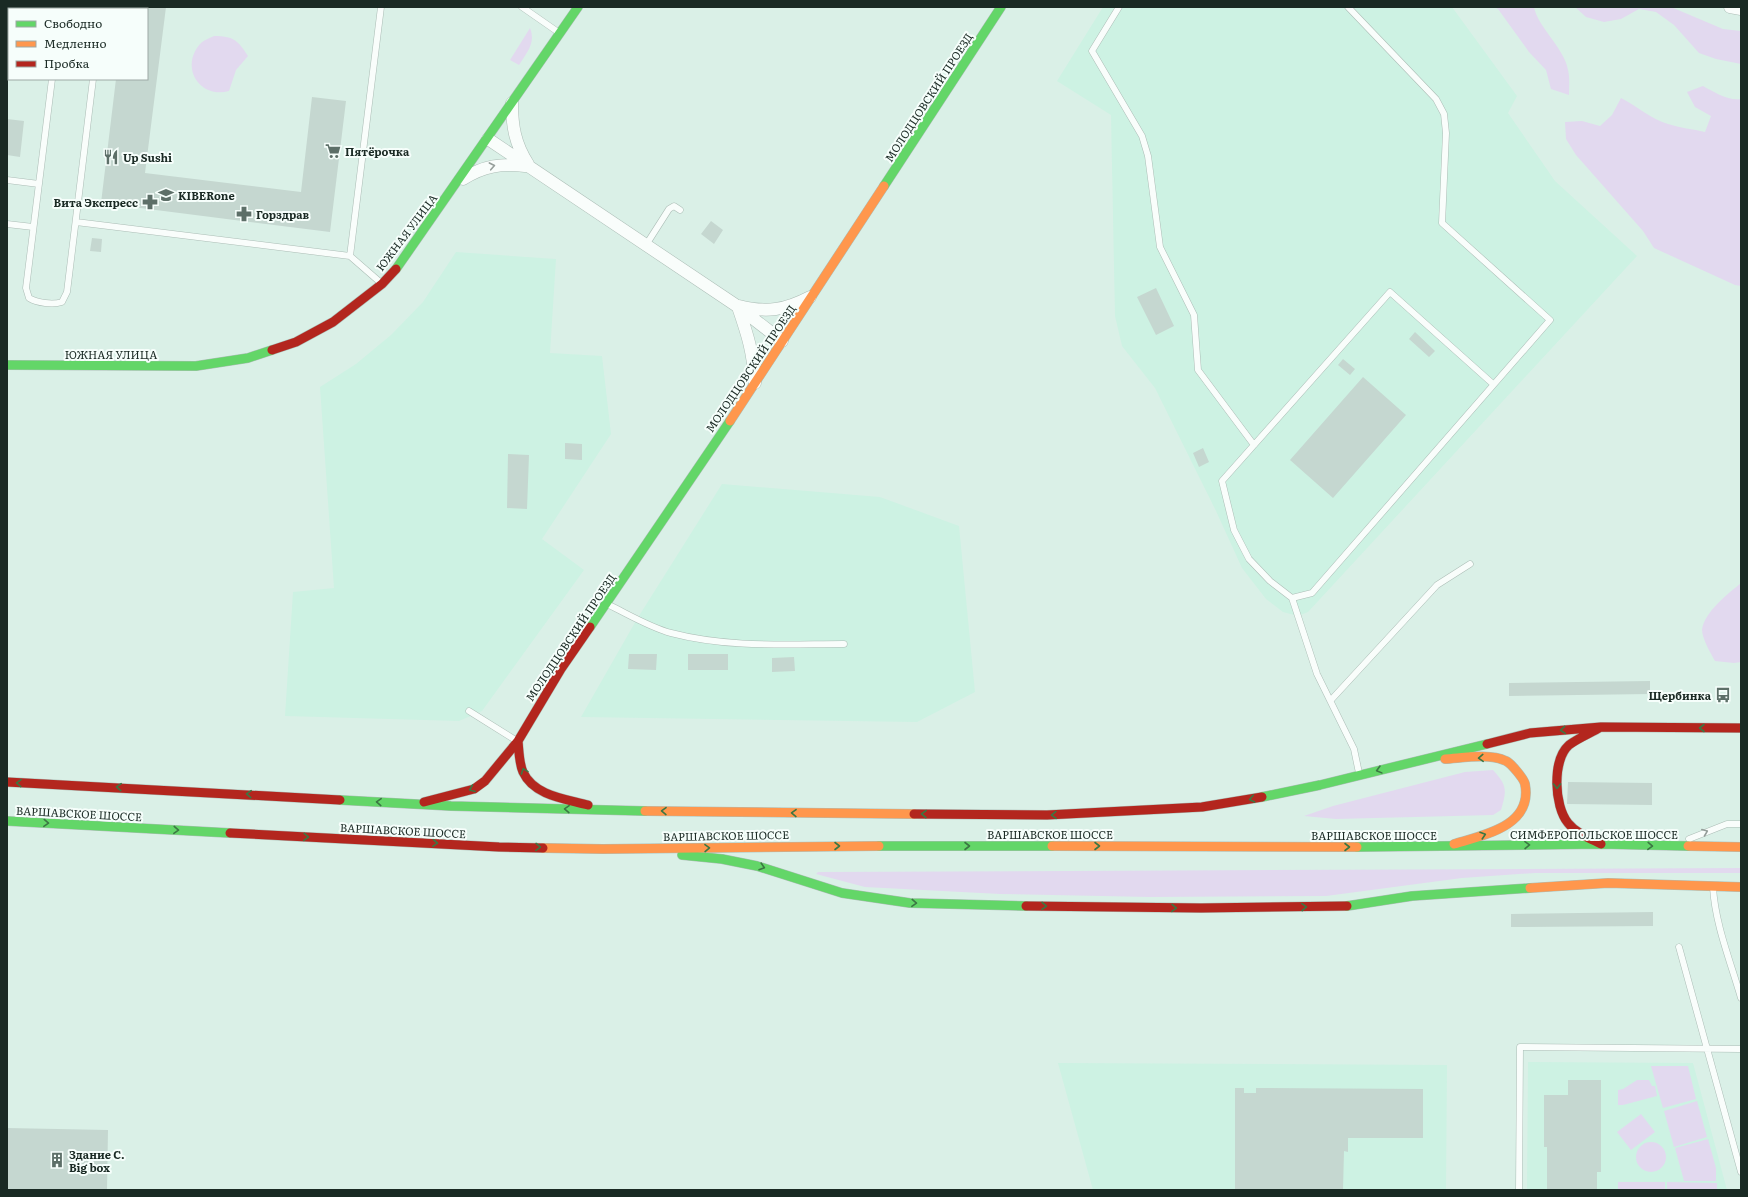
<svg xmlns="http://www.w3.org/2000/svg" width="1748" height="1197" font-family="Literata,serif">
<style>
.built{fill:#cdf2e3}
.green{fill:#e2d9ef}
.building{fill:#c5d7d0}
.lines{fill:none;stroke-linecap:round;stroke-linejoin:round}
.lane-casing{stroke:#acbdb6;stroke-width:7}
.street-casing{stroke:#acbdb6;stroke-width:13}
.fast-casing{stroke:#acbdb6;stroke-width:10}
.slow-casing{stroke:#acbdb6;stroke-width:10}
.jam-casing{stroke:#acbdb6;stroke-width:10}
.lane{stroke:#f9fdfb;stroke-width:6}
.street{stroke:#f9fdfb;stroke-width:12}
.fast{stroke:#63d668;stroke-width:9}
.slow{stroke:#ff974d;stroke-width:9}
.jam{stroke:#b3261e;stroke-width:9}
.oneway{stroke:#959e9a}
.oneway2{stroke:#3b7743}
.labels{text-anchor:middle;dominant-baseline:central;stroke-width:4;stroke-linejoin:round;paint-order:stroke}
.street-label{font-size:11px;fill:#1a2a24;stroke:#f6fefb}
.poi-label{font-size:11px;font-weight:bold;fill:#1a2a24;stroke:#f6fefb;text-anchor:start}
</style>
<rect width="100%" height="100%" fill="#daf0e7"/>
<path class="built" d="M 1103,7 L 1452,7 L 1517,96 L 1508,113 L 1555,181 L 1637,256 L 1308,612 L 1298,616 L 1283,612 L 1266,599 L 1242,568 L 1216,511 L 1155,388 L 1122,346 L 1115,316 L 1111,115 L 1057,81 Z
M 456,252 L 556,259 L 550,353 L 602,356 L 611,434 L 542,539 L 584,570 L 482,711 L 459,721 L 285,716 L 293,592 L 334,588 L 320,387 L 356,364 L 391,335 L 423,302 Z
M 722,484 L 880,497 L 959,526 L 975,692 L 917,722 L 581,717 L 637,619 Z
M 1528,1062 L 1693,1063 L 1727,1190 L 1527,1190 Z
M 1058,1063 L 1447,1065 L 1446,1190 L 1093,1190 Z"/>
<path class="green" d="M 1494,7 L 1534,7 C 1537,26 1565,49 1568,70 C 1570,78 1569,87 1569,95 L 1551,89 L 1546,70 L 1529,52 L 1498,9 Z
M 1575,7 L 1671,7 L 1723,29 L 1741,31 L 1741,64 L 1716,59 L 1699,53 L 1674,25 L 1656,12 L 1639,9 L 1621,19 L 1604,22 L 1586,17 Z
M 530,28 C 536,43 527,52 519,65 L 510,60 Z
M 214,36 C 233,36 238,40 248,56 L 236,70 L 229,91 C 199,99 179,66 201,43 C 204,40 210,38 214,36 Z
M 1703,86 C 1714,92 1728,101 1741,99 L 1741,286 L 1735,285 L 1654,248 L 1643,231 L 1576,155 L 1566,139 L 1565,122 L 1582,121 L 1600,126 L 1612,115 L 1621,98 C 1637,106 1651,119 1668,124 C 1680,128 1693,129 1705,132 L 1711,116 L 1695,107 L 1687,92 Z
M 1741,583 L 1741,662 L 1734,663 L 1715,661 C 1711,654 1702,638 1702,630 C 1704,612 1729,593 1741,583 Z
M 1493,770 C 1507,785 1507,790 1501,810 L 1493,815 L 1336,819 L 1304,816 L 1333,806 L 1465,772 Z
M 1741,868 L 1741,873 L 1535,873 L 1462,878 L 1326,896 L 1150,897 L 1000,894 L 865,887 L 816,874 L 818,872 Z
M 1651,1066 L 1688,1066 L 1696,1099 L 1663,1108 Z
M 1637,1080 L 1649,1080 L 1652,1086 L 1655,1086 L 1657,1096 L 1623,1105 L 1618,1105 L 1618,1090 L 1623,1089 Z
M 1697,1101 L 1707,1137 L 1674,1147 L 1664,1111 Z
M 1641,1114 L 1655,1132 L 1631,1150 L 1617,1132 Z
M 1708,1139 L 1716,1168 L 1716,1181 L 1684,1181 L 1675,1148 Z
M1636 1157a15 15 0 1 1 30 0a15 15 0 1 1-30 0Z
M 1618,1182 L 1665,1182 L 1665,1190 L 1618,1190 Z
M 1667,1182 L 1717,1183 L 1717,1190 L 1667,1190 Z"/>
<path class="building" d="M 125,7 L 166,7 L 145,173 L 301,192 L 312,97 L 346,101 L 330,232 L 101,203 L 116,79 L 147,79 L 147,9 L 125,9 Z
M 7,119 L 24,121 L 20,157 L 7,155 Z
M 711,221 L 723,230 L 714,244 L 701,234 Z
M 92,238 L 102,239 L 101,252 L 90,251 Z
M 1156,288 L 1174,326 L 1156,335 L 1137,297 Z
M 1415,332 L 1435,351 L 1429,357 L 1409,339 Z
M 1343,359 L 1355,369 L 1350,375 L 1338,365 Z
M 1363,377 L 1406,415 L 1333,498 L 1290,460 Z
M 565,443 L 582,444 L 582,460 L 565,459 Z
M 1203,448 L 1209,462 L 1199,467 L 1193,453 Z
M 508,454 L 529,455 L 527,509 L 507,508 Z
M 629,654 L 657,654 L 656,670 L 628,669 Z
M 688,654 L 728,654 L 728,670 L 688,670 Z
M 794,657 L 795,671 L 772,672 L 772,658 Z
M 1650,681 L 1650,694 L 1509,696 L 1509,683 Z
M 1568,782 L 1652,783 L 1652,805 L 1567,804 Z
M 1653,912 L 1653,926 L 1511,927 L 1511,914 Z
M 1568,1080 L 1601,1080 L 1601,1172 L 1597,1172 L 1597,1190 L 1547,1190 L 1547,1147 L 1544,1147 L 1544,1095 L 1568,1095 Z
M 1235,1088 L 1244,1088 L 1244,1093 L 1256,1093 L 1256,1088 L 1423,1089 L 1423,1138 L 1348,1138 L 1348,1152 L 1344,1151 L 1343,1190 L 1235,1190 Z
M 7,1128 L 108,1130 L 107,1190 L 7,1190 Z"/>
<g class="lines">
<defs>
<path id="lane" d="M 522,7 L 558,32
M 1119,7 L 1092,51 L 1142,136 L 1148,156 L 1160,247 L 1194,315 L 1198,370 L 1254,445
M 61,9 L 61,7
M 102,9 L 102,7
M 52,79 L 26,288 L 29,298 C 37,303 53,305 62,302 L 67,292 L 93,79
M 7,180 L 39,184
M 76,222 L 350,256 L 381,283
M 7,224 L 33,227
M 646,245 L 669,209 L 674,206 L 680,210
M 350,256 L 381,7
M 1292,598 L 1312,593 L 1550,320 L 1442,223 L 1446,133 L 1444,114 L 1436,99 L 1348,7
M 607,604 C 628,614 649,627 671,633 C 728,648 786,644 844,644
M 1331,700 L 1437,585 L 1470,564
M 469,711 L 517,741
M 1359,773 L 1354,749 L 1317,674 L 1292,598 L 1270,581 L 1249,559 L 1234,530 L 1222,481 L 1390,292 L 1493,384
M 1689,839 L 1727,824 L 1741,824
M 1713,887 C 1715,924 1731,963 1741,998
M 1679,947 L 1741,1172
M 1519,1190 L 1520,1047 L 1741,1049"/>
<path id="street" d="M 1730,7 L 1741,9
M 512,103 C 512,126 515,144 528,164
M 488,139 L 737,306 L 782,341
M 463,179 C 483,166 502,163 525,166
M 739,306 C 767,313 785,310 810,297
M 738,307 C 748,336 753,352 755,383"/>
<path id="fast" d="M 884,186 L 1001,7
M 396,269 L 578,7
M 7,365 L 196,366 L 248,358 L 272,350
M 590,627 L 730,421
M 1262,797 L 1320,785 L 1487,744
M 340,800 L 451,806 L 645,811
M 7,821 L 230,833
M 879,846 L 1052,846
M 1357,847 L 1601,844 L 1688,846
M 682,855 L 722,859 L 757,866 L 842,893 L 910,903 L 1026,906
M 1347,906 L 1412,896 L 1530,888"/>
<path id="slow" d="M 730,421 L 884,186
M 1445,759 C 1463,758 1489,753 1506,761 C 1511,763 1524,779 1525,784 C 1533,826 1484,835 1454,844
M 645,811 L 914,814
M 1052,846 L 1357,847
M 1688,846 L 1741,847
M 543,848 L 603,849 L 879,846
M 1530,888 L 1608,883 L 1741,887"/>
<path id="jam" d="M 272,350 L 296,342 L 333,322 L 382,284 L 396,269
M 1601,727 C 1591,733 1578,738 1569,745 C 1552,760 1554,806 1568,823 C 1576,833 1589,838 1601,844
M 518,741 C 519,751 519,763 523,772 C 534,796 566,799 588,805
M 1487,744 L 1530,733 L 1601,727 L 1741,728
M 7,782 L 340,800
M 424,802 L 474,789 L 485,781 L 518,741 L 561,669 L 590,627
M 914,814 L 1047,815 L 1202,807 L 1262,797
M 230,833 L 499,847 L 543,848
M 1026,906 L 1201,908 L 1347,906"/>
</defs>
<use href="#lane" class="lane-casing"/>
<use href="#street" class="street-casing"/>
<use href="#fast" class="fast-casing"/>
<use href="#slow" class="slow-casing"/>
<use href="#jam" class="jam-casing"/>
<use href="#lane" class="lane"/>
<use href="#street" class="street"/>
<use href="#fast" class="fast"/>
<use href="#slow" class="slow"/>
<use href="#jam" class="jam"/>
</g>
<defs><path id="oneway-chevron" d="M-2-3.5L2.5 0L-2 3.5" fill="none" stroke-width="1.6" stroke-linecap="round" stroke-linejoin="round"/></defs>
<g class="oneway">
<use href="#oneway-chevron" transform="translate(492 166) rotate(-11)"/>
<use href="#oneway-chevron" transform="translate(1705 832) rotate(-22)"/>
</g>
<g class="oneway2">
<use href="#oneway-chevron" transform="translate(1702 728) rotate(-180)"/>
<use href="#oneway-chevron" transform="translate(1563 730) rotate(175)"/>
<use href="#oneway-chevron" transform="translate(1481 758) rotate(177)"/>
<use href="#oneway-chevron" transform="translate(1379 770) rotate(165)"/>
<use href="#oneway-chevron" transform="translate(524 771) rotate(-110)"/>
<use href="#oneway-chevron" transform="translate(19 783) rotate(-177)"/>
<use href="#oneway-chevron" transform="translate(1557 786) rotate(90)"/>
<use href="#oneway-chevron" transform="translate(119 787) rotate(-177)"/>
<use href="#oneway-chevron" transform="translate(472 789) rotate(157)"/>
<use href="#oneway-chevron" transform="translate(249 794) rotate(-177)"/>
<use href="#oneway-chevron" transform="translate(1252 799) rotate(169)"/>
<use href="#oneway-chevron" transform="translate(379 802) rotate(-177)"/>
<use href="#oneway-chevron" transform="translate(567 809) rotate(-178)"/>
<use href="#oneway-chevron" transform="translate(664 811) rotate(-179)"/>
<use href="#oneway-chevron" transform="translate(794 813) rotate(-179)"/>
<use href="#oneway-chevron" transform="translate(924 814) rotate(-179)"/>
<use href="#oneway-chevron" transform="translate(1054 815) rotate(178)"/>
<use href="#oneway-chevron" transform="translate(46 823) rotate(3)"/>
<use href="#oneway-chevron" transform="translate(176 830) rotate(3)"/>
<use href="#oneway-chevron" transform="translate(1483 835) rotate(-18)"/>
<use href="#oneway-chevron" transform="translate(306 837) rotate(3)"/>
<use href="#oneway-chevron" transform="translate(435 843) rotate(3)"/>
<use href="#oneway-chevron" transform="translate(1527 845) rotate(-1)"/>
<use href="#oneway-chevron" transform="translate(837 846)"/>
<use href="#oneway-chevron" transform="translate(967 846)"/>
<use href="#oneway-chevron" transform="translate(1097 846)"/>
<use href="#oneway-chevron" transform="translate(1650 846) rotate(2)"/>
<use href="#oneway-chevron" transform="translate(538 847) rotate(1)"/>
<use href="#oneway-chevron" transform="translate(1347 847)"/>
<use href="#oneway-chevron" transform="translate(707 848) rotate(-1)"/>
<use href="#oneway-chevron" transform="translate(762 867) rotate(17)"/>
<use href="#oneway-chevron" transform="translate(914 903) rotate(3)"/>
<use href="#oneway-chevron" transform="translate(1044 906) rotate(1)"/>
<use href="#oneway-chevron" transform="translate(1304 907) rotate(-2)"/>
<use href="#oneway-chevron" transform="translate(1174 908) rotate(1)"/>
</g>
<defs>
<symbol id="supermarket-bare" viewBox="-9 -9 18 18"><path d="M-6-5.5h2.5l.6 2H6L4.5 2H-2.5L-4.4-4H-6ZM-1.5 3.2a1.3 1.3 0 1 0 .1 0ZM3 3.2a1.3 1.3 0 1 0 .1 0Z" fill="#5d6f68" stroke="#f6fefb" stroke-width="2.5" paint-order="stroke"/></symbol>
<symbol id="restaurant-bare" viewBox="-9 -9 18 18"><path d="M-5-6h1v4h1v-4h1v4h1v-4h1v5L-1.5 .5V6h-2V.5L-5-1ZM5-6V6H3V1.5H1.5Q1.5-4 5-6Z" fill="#5d6f68" stroke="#f6fefb" stroke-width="2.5" paint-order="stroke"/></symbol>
<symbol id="school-bare" viewBox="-9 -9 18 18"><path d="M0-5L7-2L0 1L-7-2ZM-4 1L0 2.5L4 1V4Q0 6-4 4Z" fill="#5d6f68" stroke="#f6fefb" stroke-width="2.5" paint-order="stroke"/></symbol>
<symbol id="pharmacy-bare" viewBox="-9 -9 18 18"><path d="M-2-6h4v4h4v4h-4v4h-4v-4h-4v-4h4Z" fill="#5d6f68" stroke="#f6fefb" stroke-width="2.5" paint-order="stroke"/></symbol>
<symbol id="bus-bare" viewBox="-9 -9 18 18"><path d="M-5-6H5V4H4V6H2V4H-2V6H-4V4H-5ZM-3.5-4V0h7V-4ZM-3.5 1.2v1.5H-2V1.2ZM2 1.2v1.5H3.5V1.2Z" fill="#5d6f68" stroke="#f6fefb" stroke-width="2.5" paint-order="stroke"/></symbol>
<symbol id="building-bare" viewBox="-9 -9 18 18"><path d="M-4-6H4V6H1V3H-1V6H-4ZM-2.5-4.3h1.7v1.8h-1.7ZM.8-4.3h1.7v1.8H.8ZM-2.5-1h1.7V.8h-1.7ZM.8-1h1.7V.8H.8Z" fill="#5d6f68" stroke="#f6fefb" stroke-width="2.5" paint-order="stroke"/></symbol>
</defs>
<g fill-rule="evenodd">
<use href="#supermarket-bare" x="322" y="140" width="22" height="22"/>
<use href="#restaurant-bare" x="100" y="146" width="22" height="22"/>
<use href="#school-bare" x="155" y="184" width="22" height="22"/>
<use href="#pharmacy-bare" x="139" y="191" width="22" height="22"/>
<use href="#pharmacy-bare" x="233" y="203" width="22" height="22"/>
<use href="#bus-bare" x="1712" y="684" width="22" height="22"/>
<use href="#building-bare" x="46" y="1149" width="22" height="22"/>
</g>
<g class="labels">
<g class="street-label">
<text transform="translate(928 97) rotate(-57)">МОЛОДЦОВСКИЙ ПРОЕЗД</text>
<text transform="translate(406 232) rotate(-53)">ЮЖНАЯ УЛИЦА</text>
<text x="111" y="354">ЮЖНАЯ УЛИЦА</text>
<text transform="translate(750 368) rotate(-56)">МОЛОДЦОВСКИЙ ПРОЕЗД</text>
<text transform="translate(570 637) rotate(-56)">МОЛОДЦОВСКИЙ ПРОЕЗД</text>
<text transform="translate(79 813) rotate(3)">ВАРШАВСКОЕ ШОССЕ</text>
<text transform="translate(403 830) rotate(3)">ВАРШАВСКОЕ ШОССЕ</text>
<text x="1050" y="834">ВАРШАВСКОЕ ШОССЕ</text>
<text x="1594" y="834">СИМФЕРОПОЛЬСКОЕ ШОССЕ</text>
<text transform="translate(726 835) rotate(-1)">ВАРШАВСКОЕ ШОССЕ</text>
<text x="1374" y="835">ВАРШАВСКОЕ ШОССЕ</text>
</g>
<g class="poi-label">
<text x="345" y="151">Пятёрочка</text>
<text x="123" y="157">Up Sushi</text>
<text x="178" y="195">KIBERone</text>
<text x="138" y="202" text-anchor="end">Вита Экспресс</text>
<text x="256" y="214">Горздрав</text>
<text x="1711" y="695" text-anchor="end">Щербинка</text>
<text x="69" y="1154">Здание C.<tspan x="69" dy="13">Big box</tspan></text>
</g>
</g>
<rect width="1748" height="1197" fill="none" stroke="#1a2a24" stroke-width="16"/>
<rect x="8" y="8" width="140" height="72" fill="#f6fefb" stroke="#9ea9a5"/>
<rect x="16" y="21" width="20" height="6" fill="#63d668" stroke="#9ea9a5"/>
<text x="44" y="28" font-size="12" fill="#1a2a24">Свободно</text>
<rect x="16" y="41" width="20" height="6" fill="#ff974d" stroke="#9ea9a5"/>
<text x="44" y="48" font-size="12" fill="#1a2a24">Медленно</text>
<rect x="16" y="61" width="20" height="6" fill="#b3261e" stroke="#9ea9a5"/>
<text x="44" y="68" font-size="12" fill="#1a2a24">Пробка</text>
</svg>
